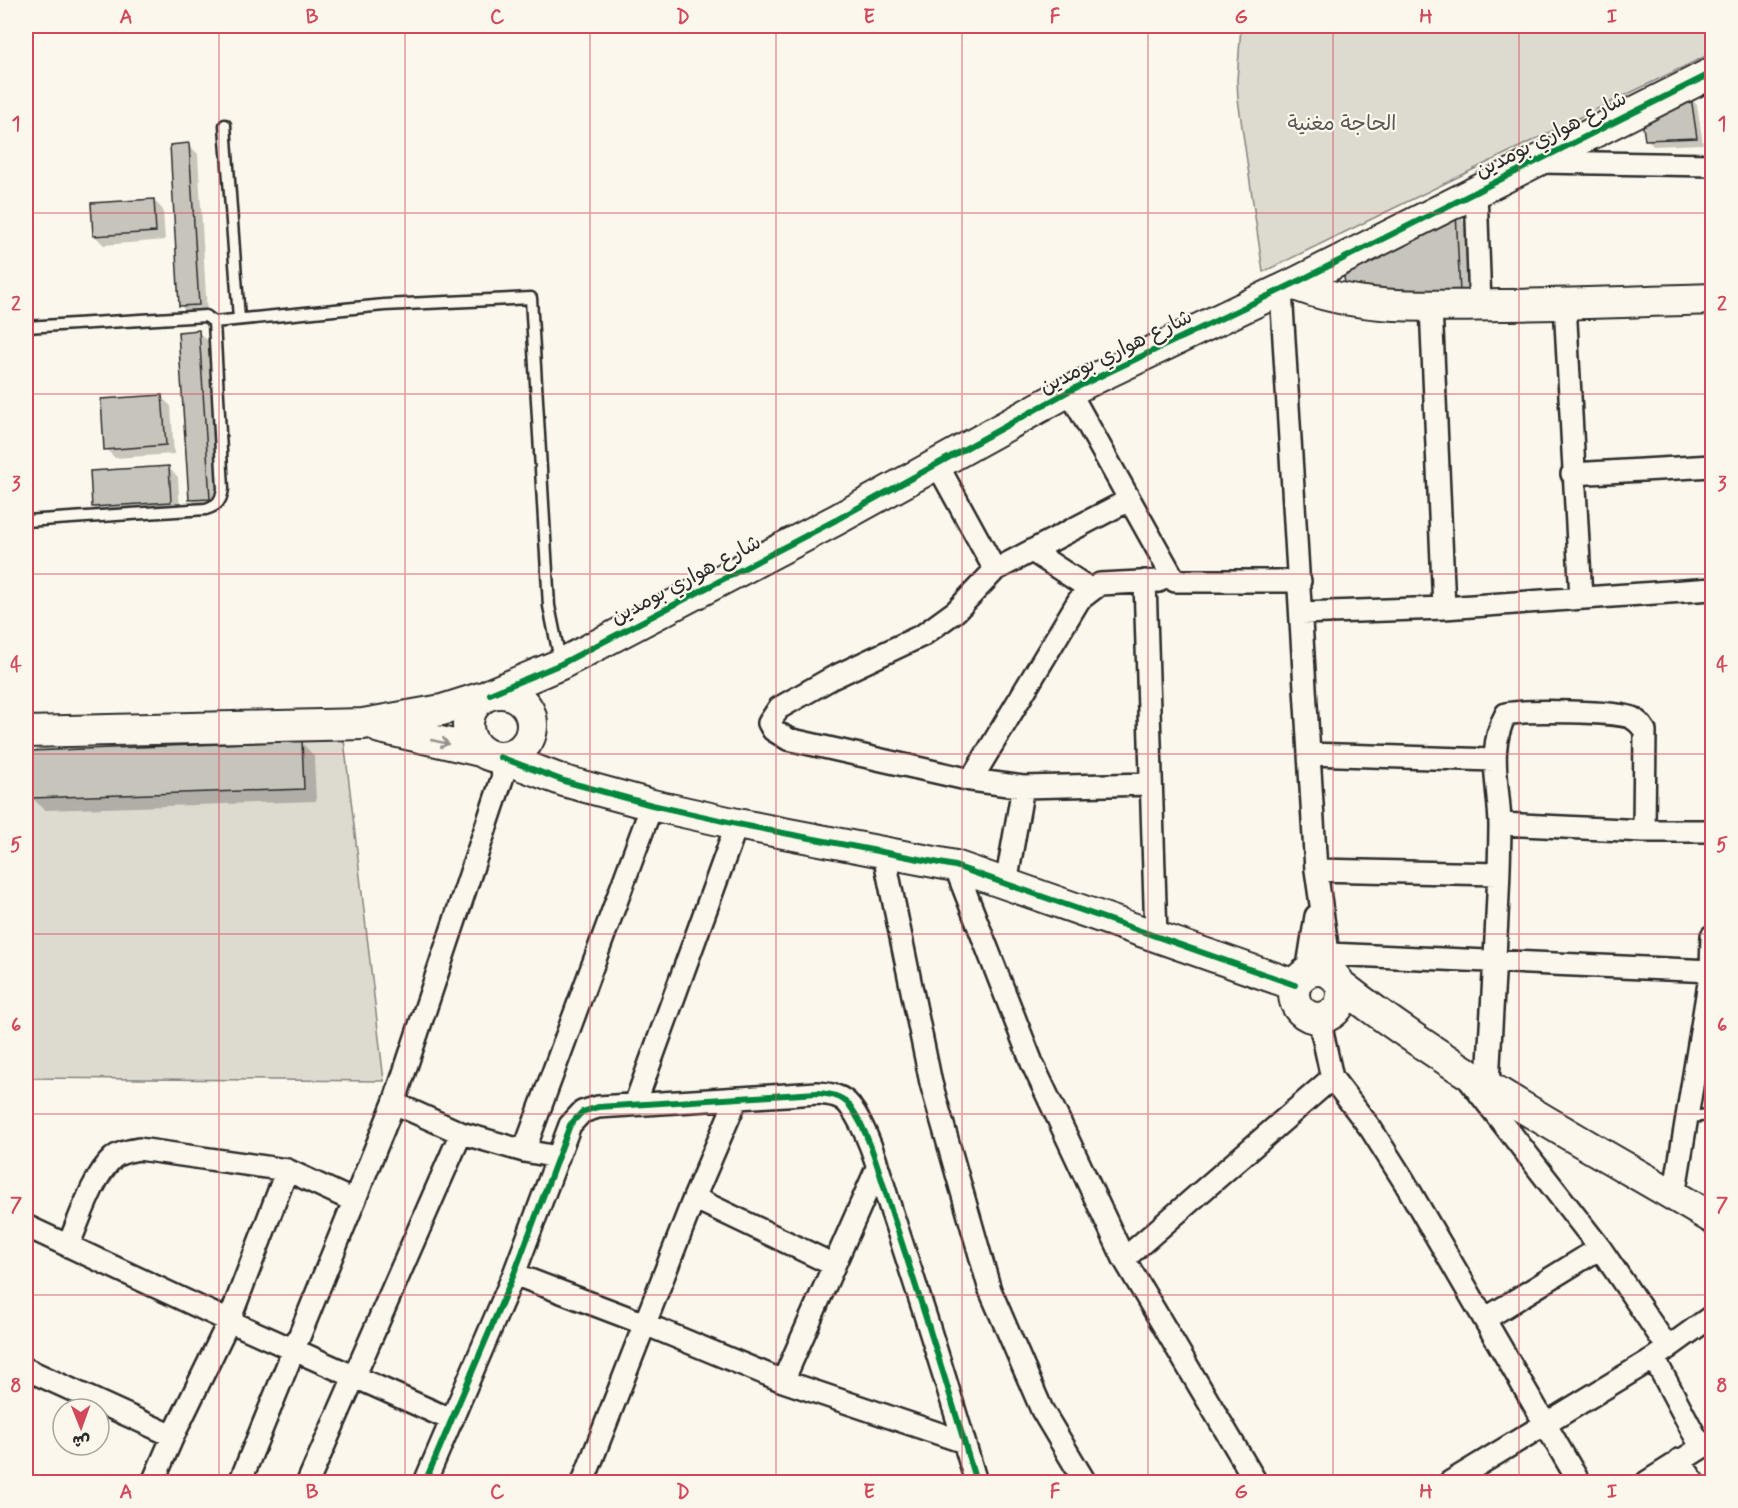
<svg xmlns="http://www.w3.org/2000/svg" width="1738" height="1508" font-family="Mynerve,'Playpen Sans Arabic',sans-serif">
<style>
.green{fill:#dddad0;stroke:#84827e;stroke-width:1.5}
.shadow{fill:#0003}
.building{fill:#c7c4bc;stroke:#2b2b2b;stroke-width:1.5}
.lines{fill:none;stroke-linecap:round;stroke-linejoin:round}
.lane-casing{stroke:#2b2b2b;stroke-width:15}
.street-casing{stroke:#2b2b2b;stroke-width:26}
.secondary-casing{stroke:#2b2b2b;stroke-width:34}
.lane{stroke:#fbf7ec;stroke-width:10}
.street{stroke:#fbf7ec;stroke-width:21}
.secondary{stroke:#fbf7ec;stroke-width:30}
.cycleway-casing{stroke:#fbf7ec;stroke-width:10}
.cycleway{stroke:#00873e;stroke-width:6}
.oneway{stroke:#93918c}
.grid{fill:none;stroke:#d1495b;stroke-width:1.5;stroke-opacity:0.55}
.labels{text-anchor:middle;dominant-baseline:central;stroke-width:4.5;stroke-linejoin:round;paint-order:stroke}
.park-label{font-size:21px;fill:#585754;stroke:#fbf7ec}
.street-label{font-size:21px;fill:#2b2b2b;stroke:#fbf7ec}
.neatline{fill:none;stroke:#d1495b;stroke-width:2}
.grid-label{font-size:20px;text-anchor:middle;font-weight:bold;fill:#d1495b}
</style>
<rect width="100%" height="100%" fill="#fbf7ec"/>
<filter id="ink" filterUnits="userSpaceOnUse"><feTurbulence type="fractalNoise" baseFrequency=".0167" numOctaves="2"/><feDisplacementMap in="SourceGraphic" scale="12" xChannelSelector="R" yChannelSelector="G"/><feConvolveMatrix kernelMatrix="1 2 1 2 8 2 1 2 1" color-interpolation-filters="sRGB"/></filter>
<g filter="url(#ink)">
<path class="green" d="M 1241,26 L 1712,26 L 1712,53 L 1263,272 L 1238,99 L 1237,80 Z
M 344,740 L 384,1081 L 26,1078 L 26,751 Z"/>
<path class="shadow" d="M 1691,99 L 1697,105 L 1703,144 L 1653,146 L 1647,139 Z
M 189,145 L 198,154 L 207,314 L 190,315 L 181,306 Z
M 154,200 L 163,210 L 165,240 L 104,245 L 95,236 Z
M 1456,213 L 1468,226 L 1473,305 L 1362,306 Z
M 198,332 L 208,341 L 218,508 L 200,509 L 191,499 Z
M 161,397 L 171,406 L 174,454 L 115,458 L 106,449 Z
M 168,467 L 178,477 L 180,511 L 103,516 L 93,507 Z
M 302,743 L 314,756 L 316,801 L 45,810 L 32,798 Z"/>
<path class="building" d="M 1691,97 L 1697,138 L 1645,140 L 1642,120 Z
M 189,143 L 199,305 L 179,306 L 170,145 Z
M 154,199 L 156,232 L 93,236 L 91,203 Z
M 1456,212 L 1460,293 L 1348,293 L 1341,267 Z
M 199,330 L 210,499 L 189,500 L 178,332 Z
M 162,395 L 166,445 L 104,450 L 101,399 Z
M 169,466 L 171,502 L 92,507 L 90,471 Z
M 302,741 L 304,789 L 31,798 L 29,751 Z"/>
<g class="lines">
<defs>
<path id="lane" d="M 225,125 L 239,319
M 26,327 L 206,316 L 214,322 L 384,305 L 531,298 L 549,606 L 560,660
M 26,521 L 206,509 C 218,505 221,501 223,489 L 214,322
M 1687,1117 L 1712,1115"/>
<path id="street" d="M 1539,162 L 1712,165
M 1476,191 L 1480,305
M 1281,290 L 1316,870 L 1331,973
M 1565,304 L 1581,598
M 1431,306 L 1444,608
M 1069,391 L 1175,581 L 1300,581
M 937,464 L 995,570
M 1572,474 L 1712,466
M 1129,500 L 995,570 L 956,611 L 923,635 L 832,678 L 779,708 L 769,723 L 773,730 L 788,739 L 971,780 L 1023,787 L 1151,784
M 1032,551 L 1090,589
M 1145,581 L 1156,936
M 1301,613 L 1444,608 L 1712,589
M 1309,754 L 1494,760
M 971,780 L 1079,600 L 1100,584 L 1159,581
M 1500,824 L 1644,831 L 1712,831
M 883,850 L 931,1083 L 990,1290 L 1042,1410 L 1085,1482
M 955,866 L 1032,1063 L 1124,1259 L 1256,1482
M 1316,870 L 1498,874
M 1006,884 L 1023,787
M 1328,954 L 1712,971
M 1307,973 L 1316,916
M 1319,1018 L 1332,1078 L 1371,1129 L 1404,1181 L 1579,1482
M 1470,1081 L 1600,1248 L 1668,1348
M 1488,1084 C 1492,999 1499,912 1500,827 C 1500,788 1486,750 1506,714 C 1523,710 1618,711 1632,718 C 1638,721 1642,726 1645,731 L 1644,831
M 394,1103 L 503,776 L 500,757
M 635,1104 L 737,824
M 524,1151 L 652,805
M 1674,1196 L 1711,971 L 1712,936
M 694,1198 L 834,1265
M 26,1226 L 229,1321 L 452,1420
M 68,1246 C 79,1221 93,1176 113,1158 C 120,1152 129,1151 139,1149 L 287,1170 L 354,1201
M 1124,1259 L 1332,1078
M 514,1274 L 645,1324 L 783,1381 L 964,1442
M 1485,1319 L 1600,1248
M 1654,1358 L 1701,1447
M 26,1369 L 173,1436
M 783,1381 L 877,1168
M 1679,1460 L 1694,1482
M 153,1482 L 173,1436 L 229,1321 L 287,1170
M 240,1482 L 394,1103 L 461,1133 L 524,1151 L 558,1157
M 308,1482 L 461,1133
M 425,1482 L 514,1274 L 570,1125 L 582,1112 L 598,1107 L 817,1093 C 829,1094 842,1095 850,1106 C 871,1134 882,1183 893,1216 C 922,1304 950,1393 976,1482
M 583,1482 L 694,1198 L 737,1098
M 1450,1482 L 1654,1358 L 1712,1316
M 1647,1482 L 1712,1441"/>
<path id="secondary" d="M 1293,284 C 1359,311 1431,306 1501,305 C 1572,304 1642,301 1712,299
M468 725a32 32 0 1 1 64 0a32 32 0 1 1-64 0Z
M 490,694 L 561,664 L 836,520 L 1069,391 L 1293,284 L 1712,73
M 380,728 L 480,751
M 26,732 L 363,724 L 442,710 L 480,698
M 500,757 L 564,781 L 652,805 L 737,824 L 955,866 L 1295,985
M1294 994a24 24 0 1 1 48 0a24 24 0 1 1-48 0Z
M 1342,986 C 1457,1075 1587,1144 1712,1218"/>
</defs>
<use href="#lane" class="lane-casing"/>
<use href="#street" class="street-casing"/>
<use href="#secondary" class="secondary-casing"/>
<use href="#lane" class="lane"/>
<use href="#street" class="street"/>
<use href="#secondary" class="secondary"/>
<defs>
<path id="cycleway" d="M 490,694 L 561,664 L 836,520 L 1069,391 L 1293,284 L 1712,73
M 500,757 L 564,781 L 652,805 L 737,824 L 955,866 L 1295,985
M 425,1482 L 514,1274 L 570,1125 L 582,1112 L 598,1107 L 817,1093 C 829,1094 842,1095 850,1106 C 871,1134 882,1183 893,1216 C 922,1304 950,1393 976,1482"/>
</defs>
<use href="#cycleway" class="cycleway-casing"/>
<use href="#cycleway" class="cycleway"/>
</g>
<defs><path id="oneway-shaft" d="M-6 0H5M1.5-3L5.5 0L1.5 3" fill="none" stroke-width="1.6" stroke-linecap="round" stroke-linejoin="round" transform="scale(1.5)"/></defs>
<use class="oneway" href="#oneway-shaft" transform="translate(440 742) rotate(13)"/>
</g>
<path class="grid" d="M 219,26 L 219,1482M 405,26 L 405,1482M 590,26 L 590,1482M 776,26 L 776,1482M 962,26 L 962,1482M 1148,26 L 1148,1482M 1333,26 L 1333,1482M 1519,26 L 1519,1482M 26,213 L 1712,213M 26,394 L 1712,394M 26,574 L 1712,574M 26,754 L 1712,754M 26,934 L 1712,934M 26,1114 L 1712,1114M 26,1295 L 1712,1295"/>
<g class="labels">
<g class="park-label">
<text x="1342" y="124">الحاجة مغنية</text>
</g>
<g class="street-label">
<text transform="translate(1551 135) rotate(-27)">شارع هواري بومدين</text>
<text transform="translate(1116 352) rotate(-26)">شارع هواري بومدين</text>
<text transform="translate(686 580) rotate(-28)">شارع هواري بومدين</text>
</g>
</g>
<rect width="1738" height="1508" fill="none" stroke="#fbf7ec" stroke-width="66"/>
<g transform="translate(81 1427) rotate(179)"><circle r="28" fill="#fbf7ec" stroke="#a8a59f" stroke-width="1.5"/>
<path d="M0-4.5L10 22L0 15L-10 22Z" fill="#d1495b"/>
<text y="-9" font-size="16" font-weight="bold" text-anchor="middle" fill="#2b2b2b">ش</text>
</g>
<rect x="33" y="33" width="1672" height="1442" class="neatline"/>
<g class="grid-label">
<text x="126" y="23">A</text>
<text x="312" y="23">B</text>
<text x="497" y="23">C</text>
<text x="683" y="23">D</text>
<text x="869" y="23">E</text>
<text x="1055" y="23">F</text>
<text x="1241" y="23">G</text>
<text x="1426" y="23">H</text>
<text x="1612" y="23">I</text>
<text x="16" y="130">1</text>
<text x="1722" y="130">1</text>
<text x="16" y="310">2</text>
<text x="1722" y="310">2</text>
<text x="16" y="490">3</text>
<text x="1722" y="490">3</text>
<text x="16" y="671">4</text>
<text x="1722" y="671">4</text>
<text x="16" y="851">5</text>
<text x="1722" y="851">5</text>
<text x="16" y="1031">6</text>
<text x="1722" y="1031">6</text>
<text x="16" y="1211">7</text>
<text x="1722" y="1211">7</text>
<text x="16" y="1392">8</text>
<text x="1722" y="1392">8</text>
<text x="126" y="1498">A</text>
<text x="312" y="1498">B</text>
<text x="497" y="1498">C</text>
<text x="683" y="1498">D</text>
<text x="869" y="1498">E</text>
<text x="1055" y="1498">F</text>
<text x="1241" y="1498">G</text>
<text x="1426" y="1498">H</text>
<text x="1612" y="1498">I</text>
</g>
</svg>
